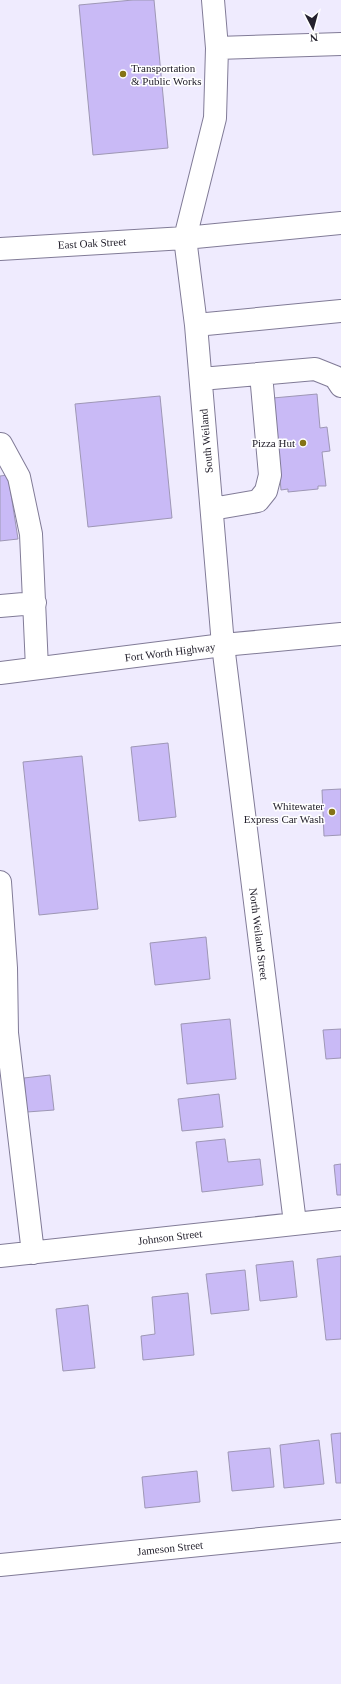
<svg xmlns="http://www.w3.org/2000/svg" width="341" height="1684" font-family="Georgia,serif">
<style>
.building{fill:#c9baf6;stroke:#9e97b5}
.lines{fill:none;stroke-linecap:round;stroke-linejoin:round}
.minor-casing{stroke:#817b97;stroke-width:24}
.major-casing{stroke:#817b97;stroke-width:24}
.minor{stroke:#fff;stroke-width:22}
.major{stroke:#fff;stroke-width:22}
.poi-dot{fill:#857315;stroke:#fff;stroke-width:1.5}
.labels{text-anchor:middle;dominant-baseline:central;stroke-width:3;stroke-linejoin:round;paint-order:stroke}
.poi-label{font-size:11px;fill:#24212d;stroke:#fff;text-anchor:end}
.street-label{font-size:11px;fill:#24212d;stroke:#fff}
</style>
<rect width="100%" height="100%" fill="#efebfe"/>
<path class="building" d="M 133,0 L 154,0 L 168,148 L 93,155 L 79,5 Z
M 317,394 L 320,428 L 327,427 L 330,451 L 322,452 L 326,486 L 318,486 L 318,489 L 288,492 L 288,489 L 281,490 L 273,398 Z
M 160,396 L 172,518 L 88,527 L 75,404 Z
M 8,475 L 18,539 L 0,541 L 0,476 Z
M 168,743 L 176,817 L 139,821 L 131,747 Z
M 82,756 L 98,909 L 39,915 L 23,762 Z
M 341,789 L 341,835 L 324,836 L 322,790 Z
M 206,937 L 210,979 L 155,985 L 150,943 Z
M 230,1019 L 236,1079 L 187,1084 L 181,1024 Z
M 341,1029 L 341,1058 L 326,1059 L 323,1030 Z
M 50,1075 L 54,1110 L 27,1112 L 24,1078 Z
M 219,1094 L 223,1127 L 182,1131 L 178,1099 Z
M 225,1139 L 228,1162 L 260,1159 L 263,1185 L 202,1192 L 196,1142 Z
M 341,1164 L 341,1195 L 337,1195 L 334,1165 Z
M 341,1256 L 341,1339 L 326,1340 L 317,1259 Z
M 293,1261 L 297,1297 L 260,1301 L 256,1265 Z
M 245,1270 L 249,1310 L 211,1314 L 206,1274 Z
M 188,1293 L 194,1355 L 143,1360 L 141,1336 L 155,1334 L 152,1297 Z
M 88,1305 L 95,1368 L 63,1371 L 56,1309 Z
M 341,1433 L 341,1483 L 336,1483 L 331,1434 Z
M 319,1440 L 324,1484 L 284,1488 L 280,1445 Z
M 270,1448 L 274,1487 L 232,1491 L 228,1452 Z
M 197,1471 L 200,1502 L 145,1508 L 142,1477 Z"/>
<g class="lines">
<defs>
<path id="minor" d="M 213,0 L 217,48 L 215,118 L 185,238 L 196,325 L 223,645 L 295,1223
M 217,48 L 341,44
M 0,249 L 185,238 L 341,223
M 196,325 L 341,311
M 201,379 L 315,369 L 335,377 L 341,386
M 1,444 L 19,477 L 31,534 L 37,668
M 212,509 L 258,501 L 266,491 L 270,475 L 261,374
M 0,606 L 35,603
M 0,882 L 6,968 L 7,1033 L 33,1253
M 0,1256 L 341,1219
M 0,1565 L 341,1531"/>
<path id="major" d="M 0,673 L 223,645 L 341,634"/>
</defs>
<use href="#minor" class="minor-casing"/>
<use href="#major" class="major-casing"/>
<use href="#minor" class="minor"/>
<use href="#major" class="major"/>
</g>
<g class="poi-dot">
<circle cx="123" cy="74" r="4"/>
<circle cx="303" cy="443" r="4"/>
<circle cx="332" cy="812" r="4"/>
</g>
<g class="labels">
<g class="poi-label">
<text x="131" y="68" text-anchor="start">Transportation<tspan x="131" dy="13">&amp; Public Works</tspan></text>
<text x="295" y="443">Pizza Hut</text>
<text x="324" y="806">Whitewater<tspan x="324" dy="13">Express Car Wash</tspan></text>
</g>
<g class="street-label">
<text transform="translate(92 243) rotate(-3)">East Oak Street</text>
<text transform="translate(206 441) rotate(-95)">South Weiland</text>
<text transform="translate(170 652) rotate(-7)">Fort Worth Highway</text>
<text transform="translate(259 934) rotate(83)">North Weiland Street</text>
<text transform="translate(170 1237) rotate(-7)">Johnson Street</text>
<text transform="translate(170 1548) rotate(-6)">Jameson Street</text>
</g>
</g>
<g transform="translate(313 28) rotate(174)" stroke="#ffffff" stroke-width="3" paint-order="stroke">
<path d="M0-3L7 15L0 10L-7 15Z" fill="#24212d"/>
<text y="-6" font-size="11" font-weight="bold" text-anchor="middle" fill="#24212d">N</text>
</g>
</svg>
